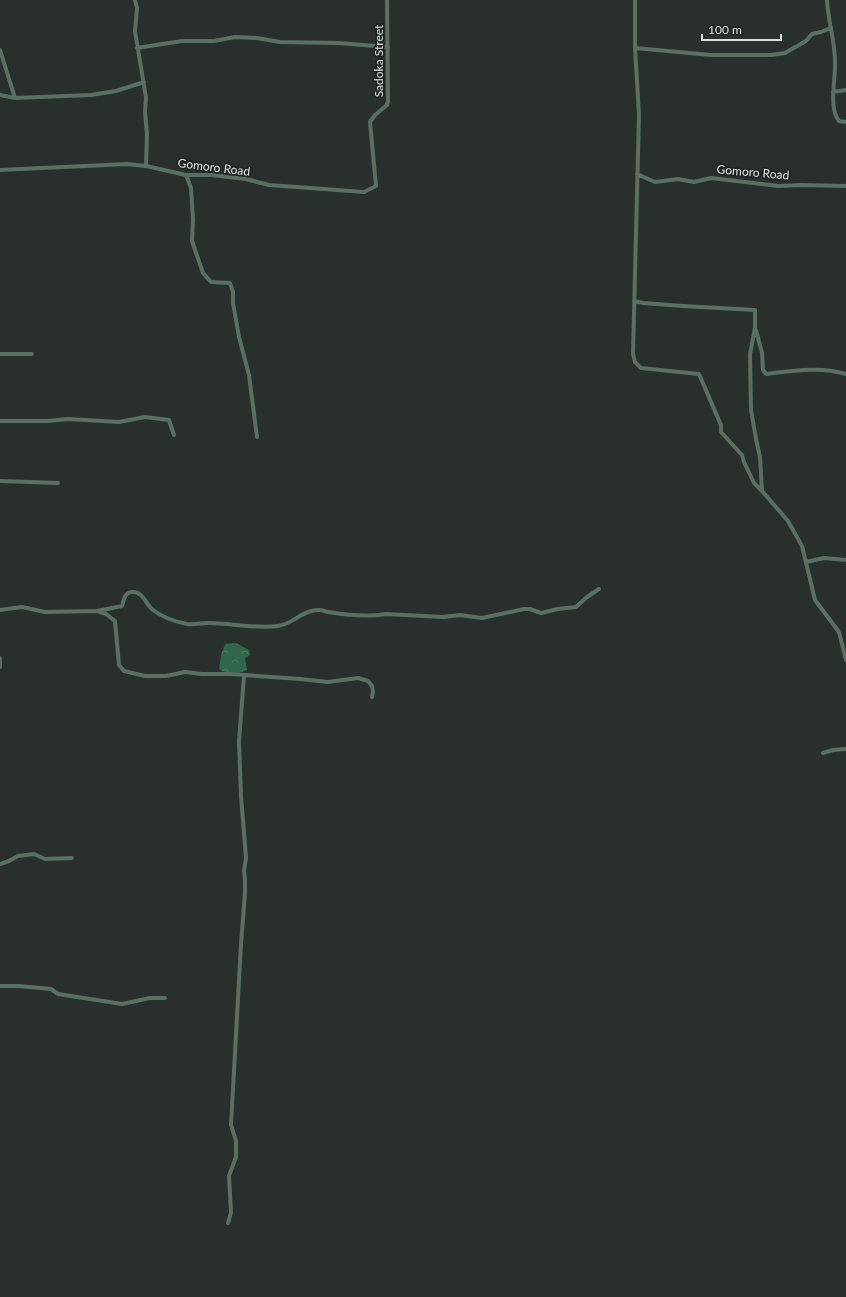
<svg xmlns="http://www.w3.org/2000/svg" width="846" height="1297" font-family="Lato,sans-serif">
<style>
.forest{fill:url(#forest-crowns)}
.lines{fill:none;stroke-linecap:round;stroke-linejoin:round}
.minor{stroke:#596f62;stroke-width:4}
.labels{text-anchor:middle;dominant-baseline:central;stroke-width:3.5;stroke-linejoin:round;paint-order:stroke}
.street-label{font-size:12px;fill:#dfe3e0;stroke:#1f2622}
</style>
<defs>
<pattern id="forest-crowns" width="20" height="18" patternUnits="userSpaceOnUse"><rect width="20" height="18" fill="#30664a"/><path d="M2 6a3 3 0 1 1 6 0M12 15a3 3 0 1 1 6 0" fill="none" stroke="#4e7c64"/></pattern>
</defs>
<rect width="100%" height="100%" fill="#29302c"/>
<path class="forest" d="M 236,643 L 249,650 L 250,655 L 245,658 L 247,670 C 238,674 227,675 219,669 L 221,655 L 225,644 Z"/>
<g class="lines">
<path class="minor" d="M 135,0 L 137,8 L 135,31 L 146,98 L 145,112 L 147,134 L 146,166
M 635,0 L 635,48 L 639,115 L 633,354 L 635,362 L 641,368 L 699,374 L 721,425 L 721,432 L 742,455 L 744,462 L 754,483 L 762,491
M 827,0 C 828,21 835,41 835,62 C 836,79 828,107 839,121 L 846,122
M 137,48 L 182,41 L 214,41 L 235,37 L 257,38 L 280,42 L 338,43 L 388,47
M 635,48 L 711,55 L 771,55 L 785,53 L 806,41 L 812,34 L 821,32 L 831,28
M 0,50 L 15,98 L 0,95
M 833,92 L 846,90
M 15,98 L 91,95 L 116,91 L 144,82
M 0,170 L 127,164 L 146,166 L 186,175 L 211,175 L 246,179 L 269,185 L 364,192 L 376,186 L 370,122 L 375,115 L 387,105 L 388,102 L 387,0
M 637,174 L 655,182 L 678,179 L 694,182 L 711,178 L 778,186 L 801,185 L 846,186
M 186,175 L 191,188 L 193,219 L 192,241 L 203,273 L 211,282 L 230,283 L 233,292 L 233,303 L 239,337 L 249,375 L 257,437
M 634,301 L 643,303 L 683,306 L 755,310 L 755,328 L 750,354 L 751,410 L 756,439 L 760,457 L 762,491 L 788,521 L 802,546 L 815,600 L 839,632 L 846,660
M 756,330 L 762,353 L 763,370 L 766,374 C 792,371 820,366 846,374
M 0,354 L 32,354
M 0,421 L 48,421 L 68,419 L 119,422 L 145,417 L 169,420 L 174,435
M 0,481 L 58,483
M 806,562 L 824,558 L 846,560
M 0,610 L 22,607 L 45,612 L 97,611 L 122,606 C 124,599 125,591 134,592 C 144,593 147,606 153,610 C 162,617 177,622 187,624 C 194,625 202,623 208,623 C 231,623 255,629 278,626 C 293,624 304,609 320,610 C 323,610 326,612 328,612 C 346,615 369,617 386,614 L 443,617 L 460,615 L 482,618 L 524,609 L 530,609 L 541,613 L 558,609 L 576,607 L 587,597 L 599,589
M 97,611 L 106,614 L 115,621 L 119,665 L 124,671 L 145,676 L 166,676 L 185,672 L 202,674 L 230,674 L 300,679 L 328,682 L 358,678 L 368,681 L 372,686 L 373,692 L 372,697
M 0,658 L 0,667
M 823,753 L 833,750 L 846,749
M 0,864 L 9,861 L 18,856 L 34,854 L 45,859 L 72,858
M 0,986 L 19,986 L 51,989 L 58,994 L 122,1004 L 150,998 L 165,998
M 228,1223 L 231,1213 L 229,1176 L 236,1157 L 236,1141 L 231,1125 L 241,944 L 245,893 L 245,880 L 244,871 L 246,858 L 241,796 L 239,741 L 244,676"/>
</g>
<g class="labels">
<g class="street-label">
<text transform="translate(378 61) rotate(-90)">Sadoka Street</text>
<text transform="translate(214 167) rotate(7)">Gomoro Road</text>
<text transform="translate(753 172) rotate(5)">Gomoro Road</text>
</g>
</g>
<path d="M702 34v6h79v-6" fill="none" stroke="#dfe3e0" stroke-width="2"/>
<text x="708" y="34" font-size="12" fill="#dfe3e0" stroke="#1f2622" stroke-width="3" paint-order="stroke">100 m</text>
</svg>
